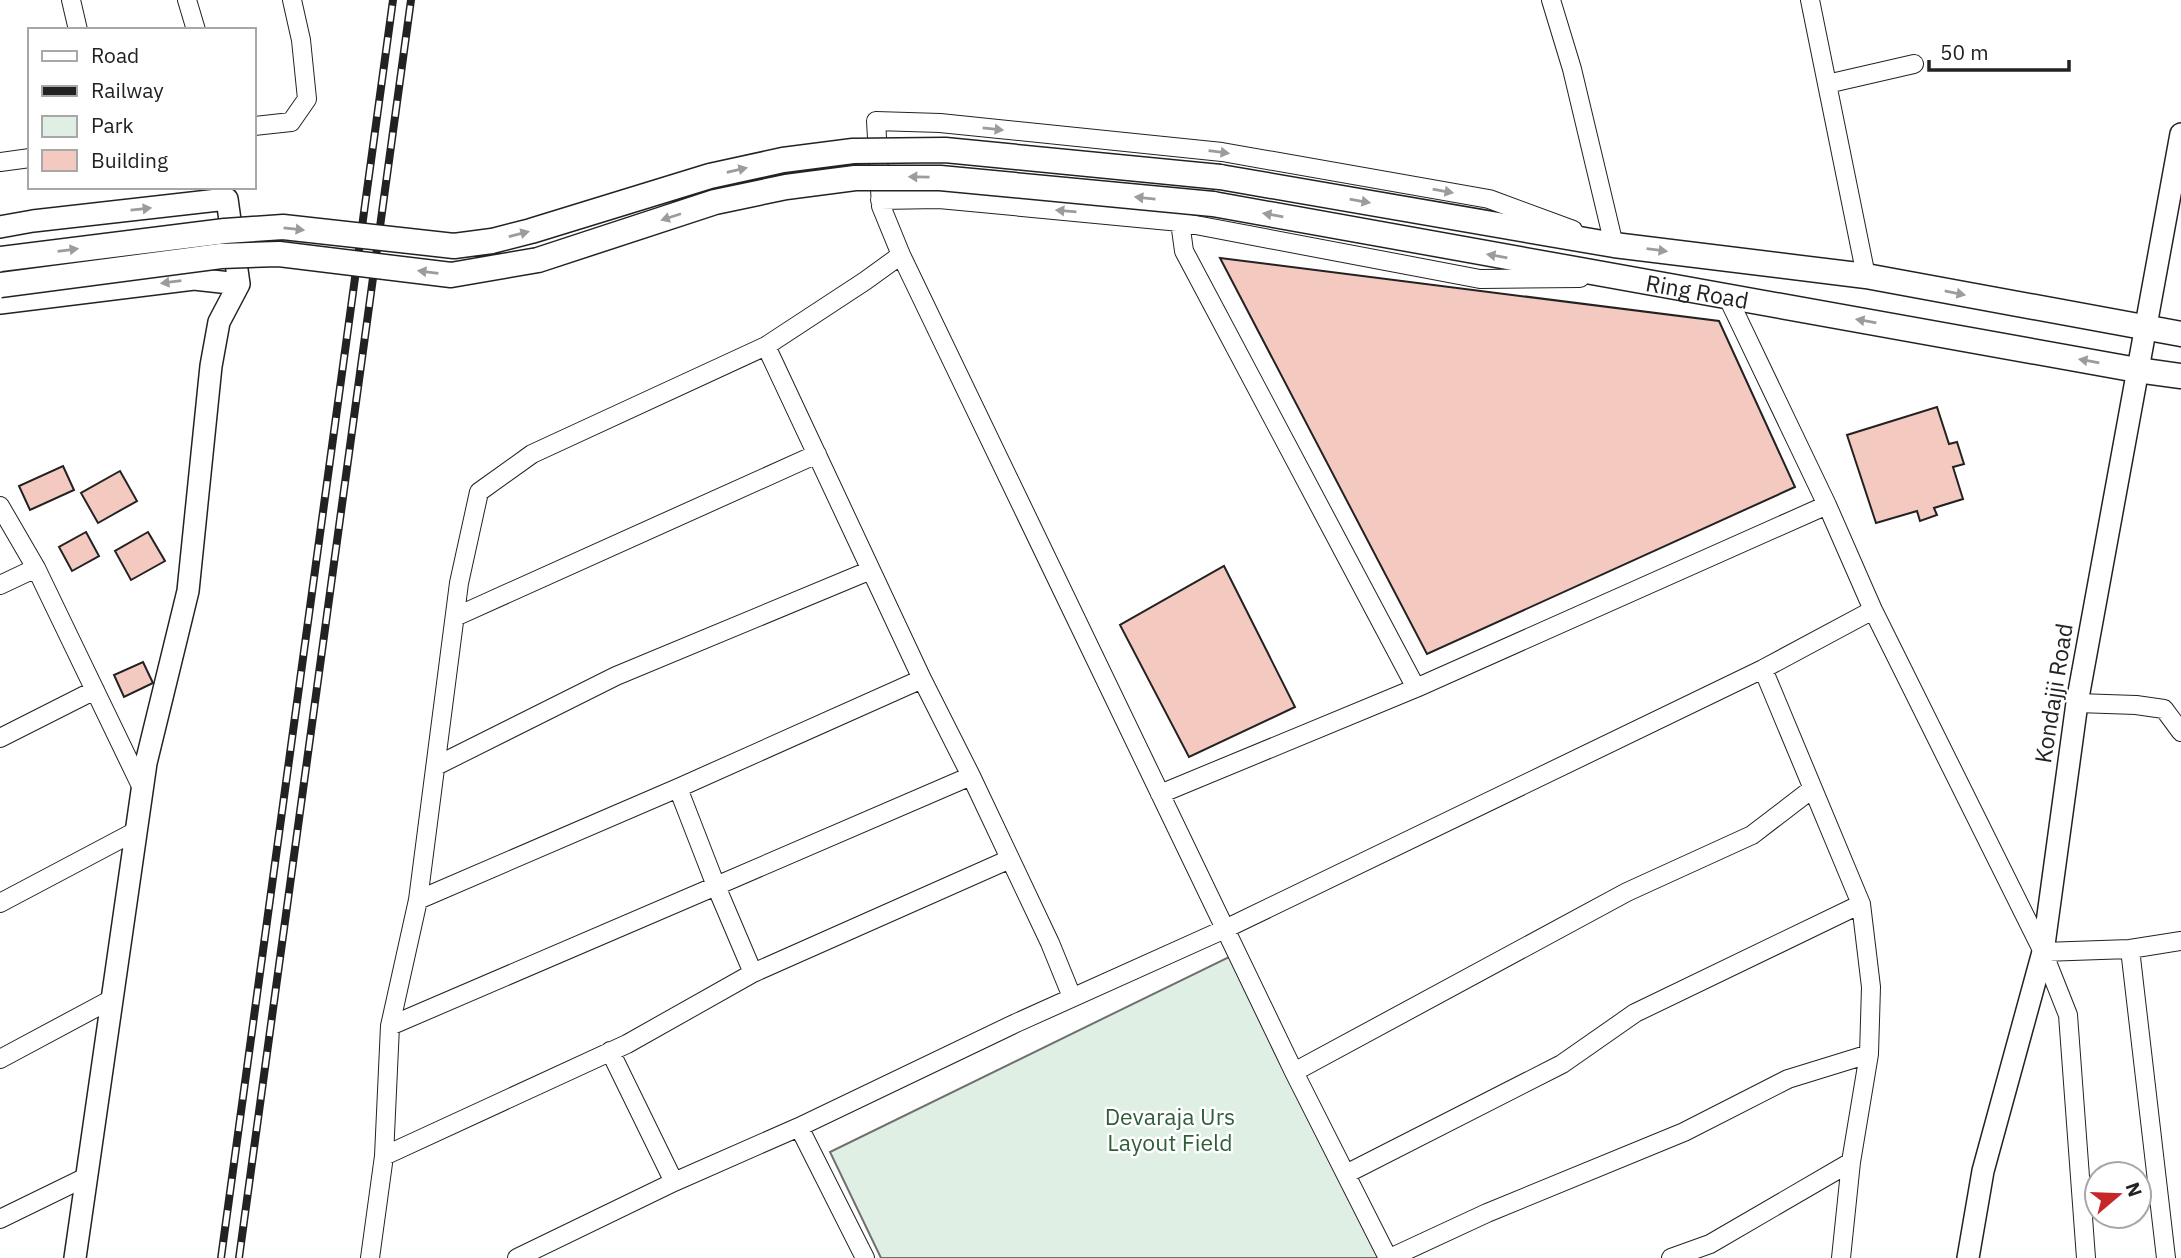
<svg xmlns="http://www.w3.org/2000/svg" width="2181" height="1258" font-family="'IBM Plex Sans',sans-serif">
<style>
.green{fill:#e0efe3;stroke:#6f6f6f;stroke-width:2}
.building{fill:#f3c9c0;stroke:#222;stroke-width:2}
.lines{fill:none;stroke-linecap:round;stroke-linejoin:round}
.minor-casing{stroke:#222;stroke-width:20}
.tertiary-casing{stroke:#222;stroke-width:24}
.secondary-casing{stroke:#222;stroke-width:27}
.minor{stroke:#fff;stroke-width:18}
.tertiary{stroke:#fff;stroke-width:21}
.secondary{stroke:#fff;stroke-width:24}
.rail-casing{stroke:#222;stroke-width:8}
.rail{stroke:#fff;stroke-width:5;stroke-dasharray:16;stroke-linecap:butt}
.secondary-bridge-casing{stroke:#222;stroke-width:27;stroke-linecap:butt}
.secondary-bridge{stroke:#fff;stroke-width:24}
.oneway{fill:#9c9c9c}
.labels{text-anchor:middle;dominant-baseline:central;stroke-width:5;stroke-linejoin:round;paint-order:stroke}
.street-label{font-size:23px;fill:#222;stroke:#fff}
.park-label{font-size:23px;fill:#2f5e38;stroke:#fff}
</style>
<rect width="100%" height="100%" fill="#fff"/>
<path class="green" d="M 1231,956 L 1379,1258 L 881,1258 L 830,1152 Z"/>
<path class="building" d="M 1220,258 L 1719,321 L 1795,487 L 1427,654 Z
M 1937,407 L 1949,444 L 1957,442 L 1964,464 L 1953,467 L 1963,499 L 1934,508 L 1937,515 L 1920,521 L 1917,511 L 1876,523 L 1847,435 Z
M 63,466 L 74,490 L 30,510 L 19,486 Z
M 120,471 L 137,501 L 98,523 L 81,493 Z
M 86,532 L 99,556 L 72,571 L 59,547 Z
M 148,532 L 165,561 L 131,580 L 115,551 Z
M 1224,566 L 1295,707 L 1189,757 L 1120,625 Z
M 143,662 L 153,683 L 124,697 L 114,675 Z"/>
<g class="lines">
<defs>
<path id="minor" d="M 71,0 L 78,30
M 187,0 L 196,30
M 1551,0 L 1572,69 L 1614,245
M 1810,0 L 1866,276
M 1827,84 L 1914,64
M 254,126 L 291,122 L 307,99 L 301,40 L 292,0
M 0,162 L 30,158
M 880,200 L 939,199 L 1180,222 L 1480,279 L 1580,278
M 1180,222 L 1184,251 L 1416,688
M 901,255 L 1294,1072 L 1388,1258
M 1727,296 L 1827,505 L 1873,610 L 2043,952 L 2068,1015 L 2086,1258
M 766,346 L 922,679 L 971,776 L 1050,943 L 1072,997
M 0,506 L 36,568
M 0,585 L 36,568 L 142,788
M 455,617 L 817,454
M 1763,669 L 1861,904 L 1871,987 L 1869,1054 L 1851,1162 L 1841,1258
M 2077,703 L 2136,705 L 2164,709 L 2181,732
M 0,738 L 95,690
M 436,766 L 616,676 L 871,570
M 1160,794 L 1416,688 L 1827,505
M 418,900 L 678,788 L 922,679
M 0,903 L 136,831
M 2130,949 L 2166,1258
M 2043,952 L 2130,949 L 2181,941
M 753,973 L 1010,859
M 390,1026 L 716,886 L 678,788
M 610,1051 L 674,1182
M 0,1059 L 112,999
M 1294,1072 L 1627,892 L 1752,835 L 1812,789
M 384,1156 L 627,1044 L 753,973 L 716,886 L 971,776
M 1346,1174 L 1562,1064 L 1635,1013 L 1861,904
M 0,1219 L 86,1177
M 370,1258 L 384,1156 L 390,1026 L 418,900 L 459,583 L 479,492 L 532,454 L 766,346 L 865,281 L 901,255 L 881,206 L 876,121 L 940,123 L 1222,152 L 1489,199 L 1573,230
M 517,1258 L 674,1182 L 799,1127
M 865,1258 L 799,1127 L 1016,1023 L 1225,929 L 1763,669 L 1873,610
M 1390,1258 L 1487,1213 L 1684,1132 L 1788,1079 L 1869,1054
M 1671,1258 L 1710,1244 L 1851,1162"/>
<path id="tertiary" d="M 0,227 L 33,221 L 227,199 L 239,284 L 219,322 L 211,366 L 188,591 L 146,763 L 75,1258
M 0,303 L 194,279 L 239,284
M 1968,1258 L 1983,1171 L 2043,952 L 2077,703 L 2181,134"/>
<g id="secondary">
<path d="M 1220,177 L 1614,245 L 1866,276 L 2181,334"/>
<path id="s1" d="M 1213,204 L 2137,370 L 2181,376"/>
</g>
</defs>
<use href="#minor" class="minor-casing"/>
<use href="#tertiary" class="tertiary-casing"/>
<use href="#secondary" class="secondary-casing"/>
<use href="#minor" class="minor"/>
<use href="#tertiary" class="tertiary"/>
<use href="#secondary" class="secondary"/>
<defs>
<path id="rail" d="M 221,1258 L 393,0
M 239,1258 L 411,0"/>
</defs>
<use href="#rail" class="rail-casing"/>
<use href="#rail" class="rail"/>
<defs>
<path id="secondary-bridge" d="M 0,259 L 225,231 L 283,227 L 454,246 L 492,241 L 531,231 L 710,176 L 783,160 L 853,151 L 945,150 L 1220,177
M 0,285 L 221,256 L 279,254 L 451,275 L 538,260 L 715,202 L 786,187 L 855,178 L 940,178 L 1213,204"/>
</defs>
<use href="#secondary-bridge" class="secondary-bridge-casing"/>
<use href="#secondary-bridge" class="secondary-bridge"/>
</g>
<defs><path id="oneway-solid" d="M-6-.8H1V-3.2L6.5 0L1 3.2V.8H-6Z" transform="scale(1.75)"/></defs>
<g class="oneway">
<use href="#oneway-solid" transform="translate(993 129) rotate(6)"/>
<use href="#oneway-solid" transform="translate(1219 152) rotate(7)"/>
<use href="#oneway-solid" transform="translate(737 170) rotate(-13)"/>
<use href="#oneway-solid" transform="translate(919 177) rotate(-179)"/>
<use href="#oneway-solid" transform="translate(1443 191) rotate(10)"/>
<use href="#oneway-solid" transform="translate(1145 198) rotate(-174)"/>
<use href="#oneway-solid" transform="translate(1360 201) rotate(10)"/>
<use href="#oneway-solid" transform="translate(141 209) rotate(-6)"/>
<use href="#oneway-solid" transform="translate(1066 211) rotate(-175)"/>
<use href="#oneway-solid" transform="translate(1273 215) rotate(-170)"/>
<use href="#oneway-solid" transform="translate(671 217) rotate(162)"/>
<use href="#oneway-solid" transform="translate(294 229) rotate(6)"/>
<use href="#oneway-solid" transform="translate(519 234) rotate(-14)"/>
<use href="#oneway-solid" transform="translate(68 250) rotate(-7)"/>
<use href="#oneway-solid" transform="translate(1657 250) rotate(7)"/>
<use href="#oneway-solid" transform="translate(1497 256) rotate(-170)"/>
<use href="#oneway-solid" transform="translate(428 272) rotate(-173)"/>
<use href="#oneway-solid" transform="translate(171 282) rotate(173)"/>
<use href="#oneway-solid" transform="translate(1955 293) rotate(11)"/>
<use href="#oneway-solid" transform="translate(1866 321) rotate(-170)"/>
<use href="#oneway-solid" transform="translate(2089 361) rotate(-170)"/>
</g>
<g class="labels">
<g class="street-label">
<text stroke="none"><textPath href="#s1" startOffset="492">Ring Road</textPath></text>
<text transform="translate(2053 693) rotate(-81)">Kondajji Road</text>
</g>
<g class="park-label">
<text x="1170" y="1116">Devaraja Urs<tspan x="1170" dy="26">Layout Field</tspan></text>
</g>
</g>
<rect x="28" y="28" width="228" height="161" fill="#ffffff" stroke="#a7a7a7" stroke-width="2"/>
<rect x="42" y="51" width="35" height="10" fill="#ffffff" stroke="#a7a7a7" stroke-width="2"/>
<text x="91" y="63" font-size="21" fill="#222222">Road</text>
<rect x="42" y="86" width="35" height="10" fill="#222222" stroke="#a7a7a7" stroke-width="2"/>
<text x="91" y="98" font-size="21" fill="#222222">Railway</text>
<rect x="42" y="116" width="35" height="21" fill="#e0efe3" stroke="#a7a7a7" stroke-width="2"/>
<text x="91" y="133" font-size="21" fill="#222222">Park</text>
<rect x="42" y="150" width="35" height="21" fill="#f3c9c0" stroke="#a7a7a7" stroke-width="2"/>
<text x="91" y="168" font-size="21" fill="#222222">Building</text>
<g transform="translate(2118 1195) rotate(71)"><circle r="33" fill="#ffffff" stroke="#a7a7a7" stroke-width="2"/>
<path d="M0-5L12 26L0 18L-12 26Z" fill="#c62828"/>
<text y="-10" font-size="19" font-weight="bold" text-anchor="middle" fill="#222222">N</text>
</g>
<path d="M1929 60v10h140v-10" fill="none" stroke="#222222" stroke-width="3.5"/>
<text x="1940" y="60" font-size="21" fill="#222222" stroke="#ffffff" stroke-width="5" paint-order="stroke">50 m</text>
</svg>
